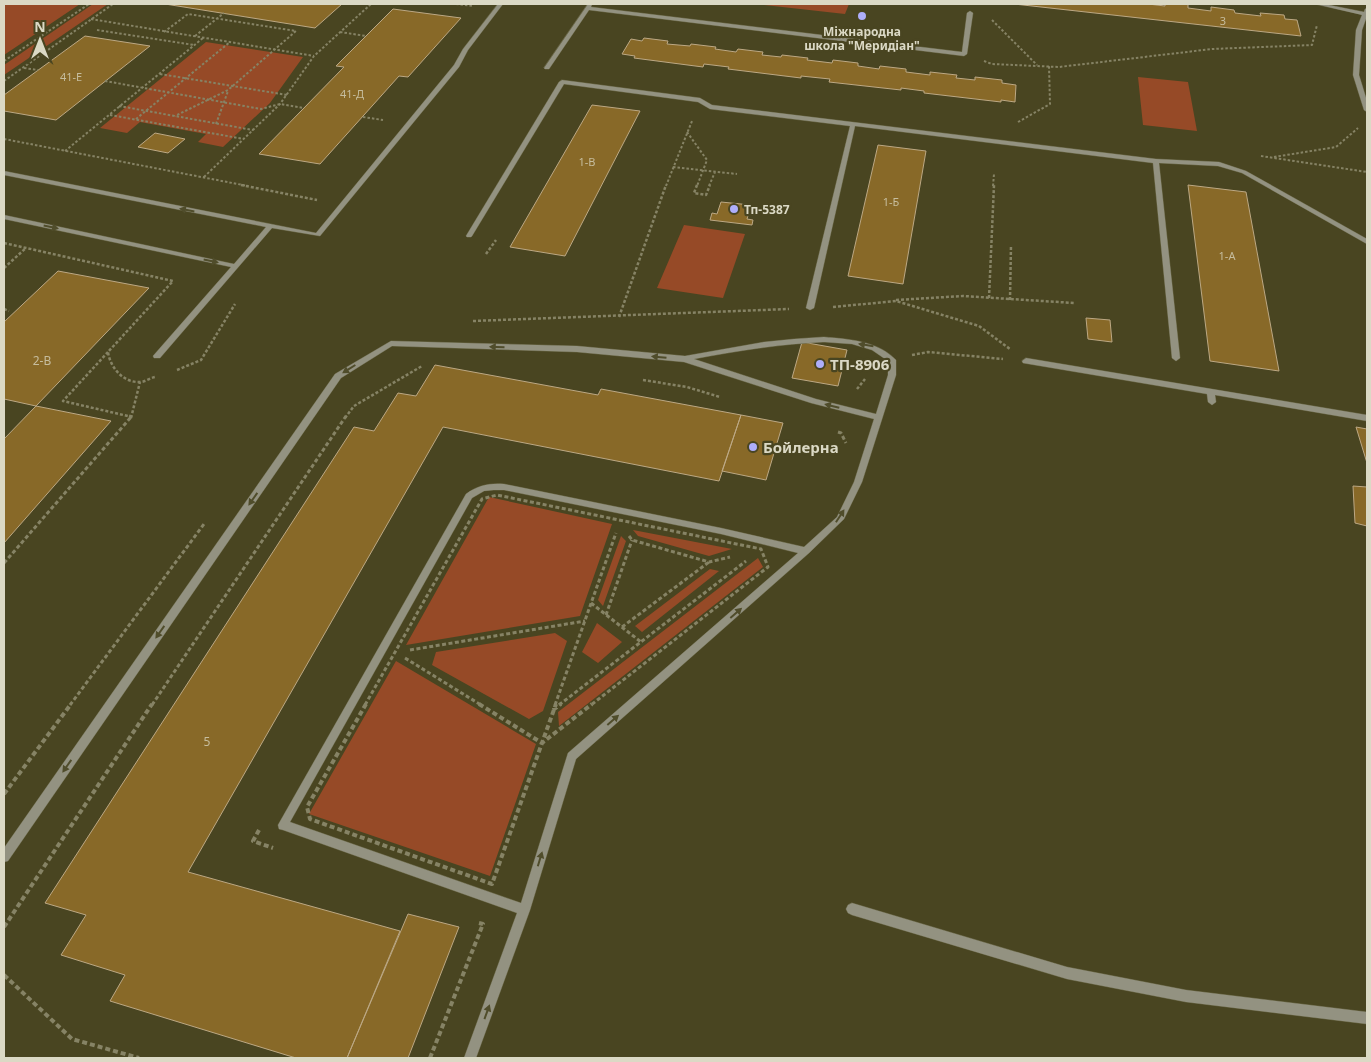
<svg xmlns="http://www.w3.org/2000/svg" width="1371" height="1062" font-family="'Noto Sans',sans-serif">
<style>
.green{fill:#964a27}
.building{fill:#886928;stroke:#bca884}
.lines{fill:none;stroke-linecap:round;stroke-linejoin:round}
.minor-casing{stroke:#666342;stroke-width:1}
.path-far3{stroke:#868365;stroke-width:2;stroke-dasharray:2.5 2;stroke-linecap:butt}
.path-far2{stroke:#868365;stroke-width:2.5;stroke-dasharray:3 2;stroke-linecap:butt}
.path-far1{stroke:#868365;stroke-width:3;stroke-dasharray:4 2.5;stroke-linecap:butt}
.path{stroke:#868365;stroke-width:4;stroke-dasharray:5 3;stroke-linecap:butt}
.minor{fill:#939281;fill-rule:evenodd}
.oneway{fill:#504d2b}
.poi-dot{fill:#aeaefa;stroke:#494521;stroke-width:2}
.labels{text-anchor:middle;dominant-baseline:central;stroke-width:4.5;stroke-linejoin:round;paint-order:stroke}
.far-number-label{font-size:11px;fill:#c6bd9e}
.far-poi-label{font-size:12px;font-weight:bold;fill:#dbd9c5;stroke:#494521}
.number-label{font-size:12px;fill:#c6bd9e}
.poi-label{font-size:15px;font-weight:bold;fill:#dbd9c5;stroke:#494521;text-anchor:start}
</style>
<rect width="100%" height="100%" fill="#494521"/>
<path class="green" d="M 4,4 L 80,4 L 4,55 Z
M 93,4 L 108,4 L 4,75 L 4,65 Z
M 755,4 L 849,4 L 845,14 Z
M 206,42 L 303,57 L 270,103 L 223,147 L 198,142 L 206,134 L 140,122 L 127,133 L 100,128 Z
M 1138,77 L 1188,82 L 1197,131 L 1143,125 Z
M 684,225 L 745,234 L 723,298 L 657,288 Z
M 489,497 L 612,524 L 580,616 L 406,645 Z
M 633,530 L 732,549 L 709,556 L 638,536 Z
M 621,536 L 626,541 L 603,606 L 598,600 Z
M 758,558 L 763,567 L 559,726 L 558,712 Z
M 710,569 L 719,571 L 642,632 L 635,626 Z
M 597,623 L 622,642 L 598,663 L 582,652 Z
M 555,633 L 567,641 L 543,711 L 529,719 L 432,665 L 436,652 Z
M 396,661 L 536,744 L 490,876 L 309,814 Z"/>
<path class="building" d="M 165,4 L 342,4 L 315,28 Z
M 1014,4 L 1148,4 L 1165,6 L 1165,4 L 1188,4 L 1188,8 L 1211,11 L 1211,7 L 1234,10 L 1235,13 L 1261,16 L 1260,13 L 1284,15 L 1285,19 L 1297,20 L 1301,36 Z
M 393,9 L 461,18 L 408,77 L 399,76 L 320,164 L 259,154 L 344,67 L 336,66 Z
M 85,36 L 150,46 L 56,120 L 4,111 L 4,95 Z
M 644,38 L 668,41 L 667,44 L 690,46 L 691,44 L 716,47 L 715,49 L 736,52 L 738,49 L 763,52 L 762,55 L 781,57 L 782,55 L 808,58 L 807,60 L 832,63 L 833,60 L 858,63 L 858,66 L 879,69 L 880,66 L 906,69 L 906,72 L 930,75 L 930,72 L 957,75 L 956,78 L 975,80 L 975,77 L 1002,80 L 1002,83 L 1016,85 L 1015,102 L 1001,100 L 1001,102 L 924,93 L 924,91 L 901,88 L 901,90 L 829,82 L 830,79 L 801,76 L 801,78 L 728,69 L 729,67 L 704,64 L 703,67 L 634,58 L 635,56 L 622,54 L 631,39 L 642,41 Z
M 592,105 L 640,111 L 565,256 L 510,247 Z
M 155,133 L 185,139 L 168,153 L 138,147 Z
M 878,145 L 926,151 L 903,284 L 848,276 Z
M 1188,185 L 1246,192 L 1279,371 L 1210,361 Z
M 721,202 L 751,205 L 747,219 L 753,220 L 752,225 L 710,220 L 712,213 L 717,214 Z
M 58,271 L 149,288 L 36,406 L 4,399 L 4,322 Z
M 1086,318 L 1110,320 L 1112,342 L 1088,339 Z
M 802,342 L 847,350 L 838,386 L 792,378 Z
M 435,365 L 598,395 L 601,389 L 741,415 L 719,481 L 443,427 L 188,872 L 400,931 L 347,1058 L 296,1058 L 110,1001 L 125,975 L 61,955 L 86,915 L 45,903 L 354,427 L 374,431 L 398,393 L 416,396 Z
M 36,406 L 111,421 L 4,543 L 4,439 Z
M 741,415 L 783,423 L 766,480 L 722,471 Z
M 1356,427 L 1367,429 L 1367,463 Z
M 1353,486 L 1367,487 L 1367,526 L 1355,523 Z
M 408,914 L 459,927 L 408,1058 L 347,1058 Z"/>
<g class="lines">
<defs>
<path id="minor" d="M 498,4 L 503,4 L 468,50 L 459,67 L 320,236 L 272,228 L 160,358 L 154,358 L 153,356 L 231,267 L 4,219 L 4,215 L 234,264 L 266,227 L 4,175 L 4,171 L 316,233 L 454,65 L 463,49 Z
M 588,4 L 592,4 L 591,7 L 962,52 L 967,13 L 970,11 L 973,13 L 967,54 L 964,56 L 589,10 L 549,69 L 545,69 L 544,68 Z
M 1315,4 L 1324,4 L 1364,12 L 1365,9 L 1367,8 L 1367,16 L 1362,30 L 1359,75 L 1367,101 L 1367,112 L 1364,110 L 1353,75 L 1356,30 L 1362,15 Z
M 562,80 L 700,98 L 712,105 L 1156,159 L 1219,162 L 1246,171 L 1367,239 L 1367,244 L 1242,173 L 1218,166 L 1159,163 L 1180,358 L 1176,361 L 1172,358 L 1153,163 L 855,126 L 814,308 L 810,310 L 806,308 L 850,126 L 710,109 L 698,102 L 564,84 L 472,236 L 471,237 L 467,237 L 466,236 L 559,82 Z
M 824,337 C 849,339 878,341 896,360 L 896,375 L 862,482 L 844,519 L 809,553 L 576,759 L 530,910 L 476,1058 L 464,1058 L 517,913 L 283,830 L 279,829 L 278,825 L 466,494 C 478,485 490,483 504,484 L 721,528 L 804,547 L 837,517 L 854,482 L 874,419 L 811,403 L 684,362 L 577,352 L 392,346 L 341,378 L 8,861 L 4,862 L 4,848 L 335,374 L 391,341 L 577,346 L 685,356 L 764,342 L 794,339 ZM 824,342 L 852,344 L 872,350 L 888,361 L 888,375 L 876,414 L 816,399 L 694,359 C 737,351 780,344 824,342 ZM 494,490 L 504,490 L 721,534 L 798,553 L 568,753 L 521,903 L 290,822 L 472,498 L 484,491 Z
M 1026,358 L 1367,415 L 1367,421 L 1215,395 L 1216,402 L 1212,405 L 1208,402 L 1207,394 L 1023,363 L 1022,361 Z
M 852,903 L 1067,967 L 1186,990 L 1367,1012 L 1367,1024 L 1186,1002 L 1067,979 L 852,915 L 848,913 L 846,909 L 848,905 Z"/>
</defs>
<use href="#minor" class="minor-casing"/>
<path class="path-far3" d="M 456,4 L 473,6
M 91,19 L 314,56
M 992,20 L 1037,65
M 97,30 L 194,45
M 164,32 L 188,14 L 296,31 L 228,90 L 175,116
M 340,32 L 366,36
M 195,36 L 224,13
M 4,61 L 89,4
M 984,61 L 992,64 L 1059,67 L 1212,49 L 1312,45 L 1317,25
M 24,68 L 38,70
M 160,74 L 287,95
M 4,81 L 113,4
M 105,81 L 261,109 L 280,104 L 304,108
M 119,106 L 253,130
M 110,115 L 244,139
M 363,117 L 383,120
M 136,119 L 230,42
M 1018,122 L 1050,104 L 1049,66
M 216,124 L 228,91
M 687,132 L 707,160 L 697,186
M 4,139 L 248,186
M 65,151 L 203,38
M 1261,156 L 1367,172
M 1274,157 L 1336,147 L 1358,128
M 673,167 L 737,174
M 204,177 L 280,104 L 314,56 L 371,4
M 666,186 L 692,121
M 709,186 L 715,172
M 993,186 L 994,174"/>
<path class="path-far2" d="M 241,185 L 317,200
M 697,185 L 694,193 L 706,195 L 710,185
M 4,243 L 173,281 L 108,352 C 110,367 123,383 140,382 C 145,382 150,378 155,377
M 486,254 L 496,240
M 4,268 L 26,248
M 989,298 L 994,185
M 896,300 L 963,296 L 1074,303
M 1010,300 L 1011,245
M 833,307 L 896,301 L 979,326 L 1010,349
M 4,309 L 9,311
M 619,317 L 666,185
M 473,321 L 789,309
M 108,352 L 63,401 L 132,417
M 912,355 L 928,352 L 1003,359
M 177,370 L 201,360 L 235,304
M 643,380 L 687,387 L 720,397
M 857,389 L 865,379
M 131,418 L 140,382
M 345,418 L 354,406 L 422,366"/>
<path class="path-far1" d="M 129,416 L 132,417
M 838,432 L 841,433 L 846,443
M 629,536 L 632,540 L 709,562 L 730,557
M 4,563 L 132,416
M 591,603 L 641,642
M 606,615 L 632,540
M 622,627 L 709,562
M 410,650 L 585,621
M 405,658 L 481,705
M 70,705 L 204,524
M 152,705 L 346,416
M 365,705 L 482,499 L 497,495 L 761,549 L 768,567 L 591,705
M 555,705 L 616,533
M 559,705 L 746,561"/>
<path class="path" d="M 366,704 L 307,807 L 310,819 L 492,884 L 542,743 L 592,704
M 479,704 L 542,743 L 556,704
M 553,710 L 561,704
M 4,794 L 71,704
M 259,830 L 253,841 L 273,848
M 4,927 L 152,704
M 4,975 L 72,1039 L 139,1058
M 430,1058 L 483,924 L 479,923"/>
<use href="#minor" class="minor"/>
</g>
<defs><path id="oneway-solid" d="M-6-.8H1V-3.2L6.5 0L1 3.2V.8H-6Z" transform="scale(1.25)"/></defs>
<g class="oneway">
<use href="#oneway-solid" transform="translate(187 210) rotate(-169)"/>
<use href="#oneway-solid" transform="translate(51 227) rotate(12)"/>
<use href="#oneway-solid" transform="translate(211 261) rotate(12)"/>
<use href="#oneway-solid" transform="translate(866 345) rotate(-171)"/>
<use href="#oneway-solid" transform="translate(497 347) rotate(-178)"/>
<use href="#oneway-solid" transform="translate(659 357) rotate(-175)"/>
<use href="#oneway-solid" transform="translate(349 369) rotate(148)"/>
<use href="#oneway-solid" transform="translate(832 406) rotate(-166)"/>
<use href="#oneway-solid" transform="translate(253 499) rotate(125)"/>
<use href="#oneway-solid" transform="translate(840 516) rotate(-57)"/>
<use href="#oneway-solid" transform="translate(736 613) rotate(-41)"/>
<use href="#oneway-solid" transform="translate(160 632) rotate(125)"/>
<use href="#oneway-solid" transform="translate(613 720) rotate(-41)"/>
<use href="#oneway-solid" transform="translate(67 766) rotate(125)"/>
<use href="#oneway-solid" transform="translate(540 859) rotate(-73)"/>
<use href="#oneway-solid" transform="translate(487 1012) rotate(-70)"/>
</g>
<g class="poi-dot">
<circle cx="862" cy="16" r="5"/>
<circle cx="734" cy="209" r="5"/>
<circle cx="820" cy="364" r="5"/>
<circle cx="753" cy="447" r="5"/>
</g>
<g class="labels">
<g class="far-number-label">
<text x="1223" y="20">3</text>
<text x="71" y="76">41-Е</text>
<text x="352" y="93">41-Д</text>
<text x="587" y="161">1-В</text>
<text x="891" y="201">1-Б</text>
<text x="1227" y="255">1-А</text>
</g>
<g class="far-poi-label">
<text x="862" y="31">Міжнародна<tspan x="862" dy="14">школа "Меридіан"</tspan></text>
<text x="744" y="209" text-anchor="start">Тп-5387</text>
</g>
<g class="number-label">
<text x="42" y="360">2-В</text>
<text x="207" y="741">5</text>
</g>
<g class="poi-label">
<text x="830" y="364">ТП-8906</text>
<text x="763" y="447">Бойлерна</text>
</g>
</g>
<rect width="1371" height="1062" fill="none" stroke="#dbd9c5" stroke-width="10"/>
<g transform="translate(40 40)" stroke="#494521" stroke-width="4" paint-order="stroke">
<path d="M0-4L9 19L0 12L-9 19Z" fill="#dbd9c5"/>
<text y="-8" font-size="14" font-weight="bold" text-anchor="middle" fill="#dbd9c5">N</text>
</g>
</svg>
